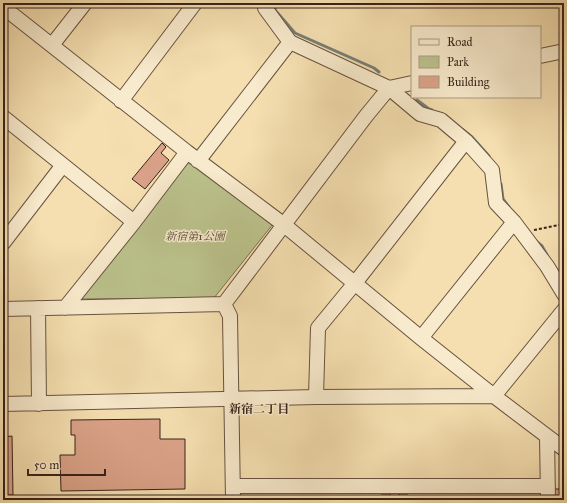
<svg xmlns="http://www.w3.org/2000/svg" width="567" height="503" font-family="'IM FELL Great Primer','Noto Serif JP',serif">
<style>
.green{fill:#bbc28c;stroke:#7a7254}
.lines{fill:none;stroke-linecap:round;stroke-linejoin:round}
.stream{stroke:#767e77;stroke-width:3}
.building{fill:#daa288;stroke:#39231b}
.minor-casing{stroke:#685240;stroke-width:16}
.path{stroke:#39231b;stroke-width:2;stroke-dasharray:3 2;stroke-linecap:butt}
.minor{stroke:#f8eacc;stroke-width:14}
.labels{text-anchor:middle;dominant-baseline:central;stroke-width:3;stroke-linejoin:round;paint-order:stroke}
.park-label{font-size:11px;font-style:italic;fill:#5a4b37;stroke:#f8eacc}
.neighbourhood-label{font-size:12px;font-weight:bold;fill:#39231b;stroke:#f8eacc}
</style>
<rect width="100%" height="100%" fill="#f5dfb0"/>
<filter id="stains"><feTurbulence type="fractalNoise" baseFrequency=".005" numOctaves="4"/><feColorMatrix values="0 0 0 0 .2 0 0 0 0 .09 0 0 0 0 .02 0 0 0 .5 -.17"/></filter>
<radialGradient id="worn" r=".72"><stop offset=".6" stop-color="#630" stop-opacity="0"/><stop offset="1" stop-color="#630" stop-opacity=".3"/></radialGradient>
<path class="green" d="M 187,161 L 273,224 L 214,298 L 78,299 Z"/>
<g class="lines">
<path class="stream" d="M 276,3 L 275,10 L 295,33 L 374,68 L 379,72
M 417,100 L 429,109 L 432,110
M 463,130 L 472,137 L 489,156
M 501,184 L 503,199 L 509,207
M 536,241 L 542,246 L 547,255"/>
</g>
<path class="building" d="M 162,143 L 166,147 L 161,153 L 169,160 L 145,189 L 132,179 Z
M 160,419 L 160,439 L 185,439 L 185,489 L 61,491 L 60,455 L 75,455 L 75,435 L 71,435 L 71,420 Z
M 12,436 L 13,495 L 5,495 L 5,500 L 3,500 L 3,437 Z
M 554,489 L 564,489 L 564,500 L 554,500 Z
M 390,492 L 399,492 L 399,495 L 408,495 L 408,500 L 381,500 L 381,495 L 390,495 Z"/>
<g class="lines">
<defs>
<path id="minor" d="M 265,3 L 265,8 L 290,42 L 389,88 L 420,114 L 441,120 L 466,141 L 492,170 L 496,203 L 514,222 L 547,266 L 564,294
M 3,7 L 187,152 L 283,224 L 421,338 L 494,396 L 564,449
M 52,45 L 85,3
M 540,56 L 564,51
M 121,101 L 195,3
M 3,117 L 134,222
M 198,161 L 290,42
M 3,243 L 63,165
M 224,304 L 366,116 L 389,88 L 412,83
M 224,304 L 230,316 L 233,500
M 38,308 L 39,404
M 65,308 L 134,222 L 187,152
M 3,309 L 224,304
M 421,338 L 514,222
M 316,397 L 318,328 L 355,283 L 466,141
M 3,404 L 316,397 L 494,396 L 564,310
M 547,436 L 548,500
M 233,486 L 548,486"/>
</defs>
<use href="#minor" class="minor-casing"/>
<path class="path" d="M 534,230 L 564,224"/>
<use href="#minor" class="minor"/>
</g>
<g class="labels">
<g class="park-label">
<text x="195" y="236">新宿第1公園</text>
</g>
<g class="neighbourhood-label">
<text x="259" y="409">新宿二丁目</text>
</g>
</g>
<rect width="567" height="503" fill="none" stroke="#f5dfb0" stroke-width="16"/>
<rect x="4" y="4" width="559" height="495" fill="none" stroke="#39231b" stroke-width="2"/>
<rect x="8" y="8" width="551" height="487" fill="none" stroke="#39231b"/>
<rect x="411" y="26" width="130" height="72" fill="#f8eacc" stroke="#ac9a85"/>
<rect x="419" y="39" width="20" height="6" fill="#f8eacc" stroke="#ac9a85"/>
<text x="447" y="46" font-size="12" fill="#39231b">Road</text>
<rect x="419" y="56" width="20" height="12" fill="#bbc28c" stroke="#ac9a85"/>
<text x="447" y="66" font-size="12" fill="#39231b">Park</text>
<rect x="419" y="76" width="20" height="12" fill="#daa288" stroke="#ac9a85"/>
<text x="447" y="86" font-size="12" fill="#39231b">Building</text>
<path d="M28 469v6h77v-6" fill="none" stroke="#39231b" stroke-width="2"/>
<text x="34" y="469" font-size="12" fill="#39231b" stroke="#f8eacc" stroke-width="3" paint-order="stroke">50 m</text>
<rect width="100%" height="100%" filter="url(#stains)"/>
<rect width="100%" height="100%" fill="url(#worn)"/>
</svg>
